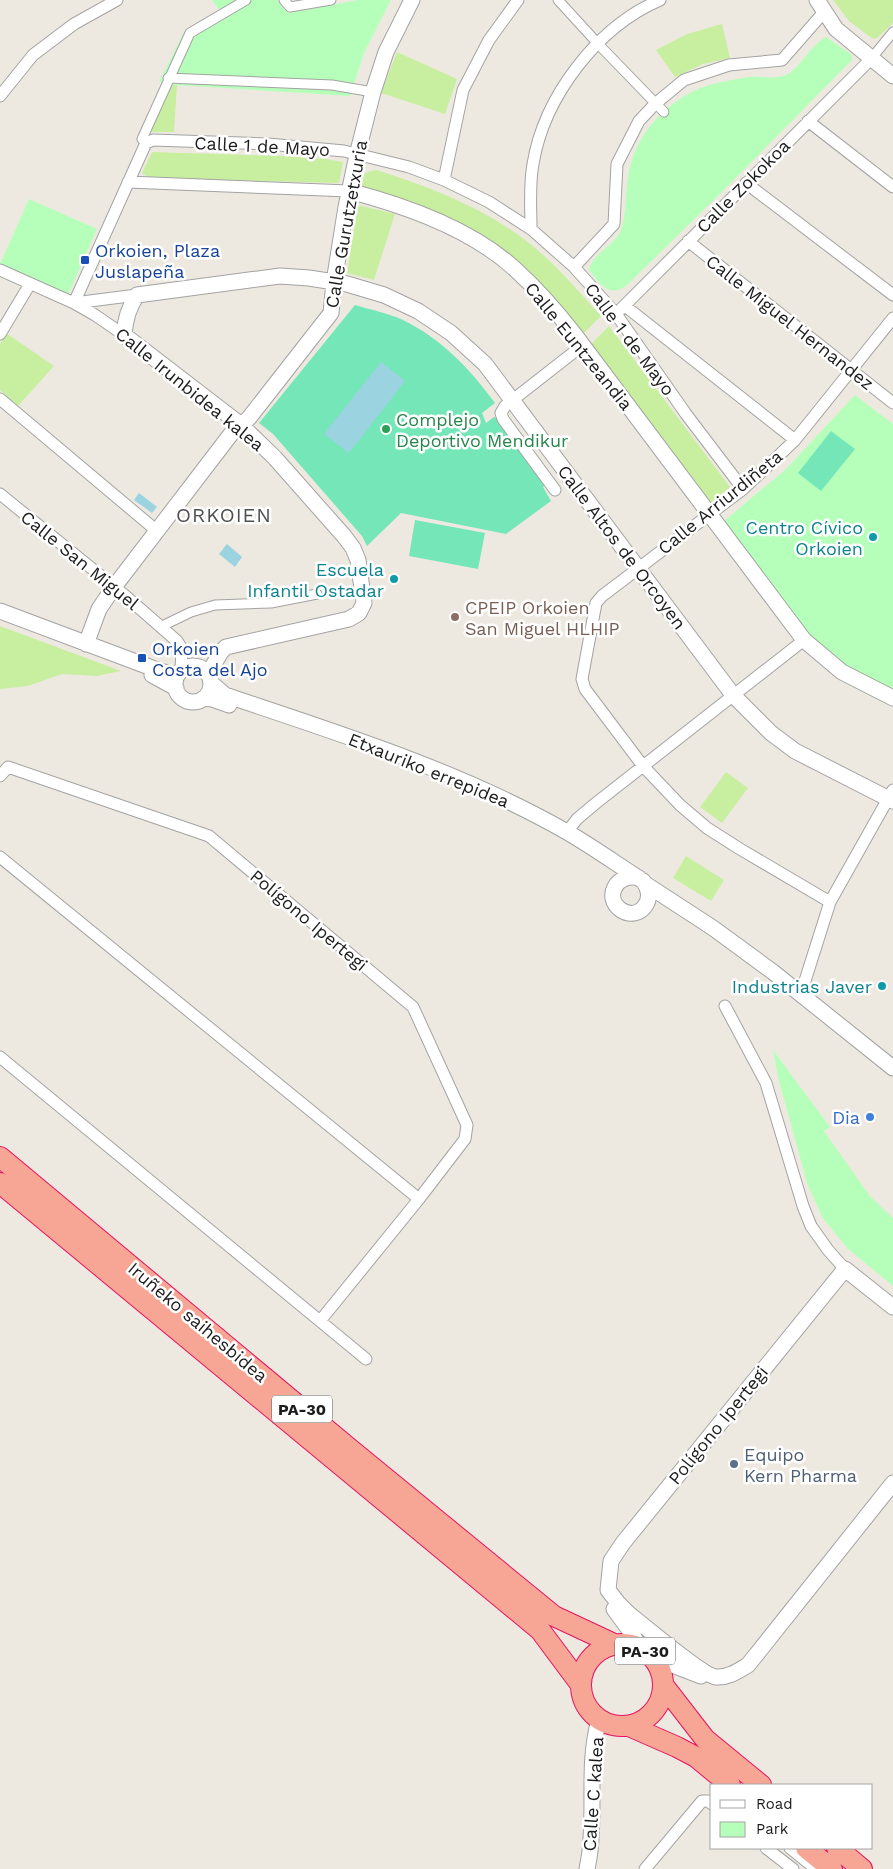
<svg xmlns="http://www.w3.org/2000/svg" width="893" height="1869" font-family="'Work Sans',sans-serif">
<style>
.grass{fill:#c8ef9f}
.park{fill:#b6ffba}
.pitch{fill:#75e6b8}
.water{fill:#9bd3e1}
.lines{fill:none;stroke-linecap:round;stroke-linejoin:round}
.pedestrian-casing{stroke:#a3a3a3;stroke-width:11}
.minor-casing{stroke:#a3a3a3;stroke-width:13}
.tertiary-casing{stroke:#a3a3a3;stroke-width:17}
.trunk-casing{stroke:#e71260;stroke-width:22}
.pedestrian{stroke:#fff;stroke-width:9}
.minor{stroke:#fff;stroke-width:11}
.tertiary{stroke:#fff;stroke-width:15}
.trunk{stroke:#f7a695;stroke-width:20}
.transit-dot{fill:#1a4fb4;stroke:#fff;stroke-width:2}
.leisure-dot{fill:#2e9e5b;stroke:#fff;stroke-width:2}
.culture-dot{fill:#0f9aa8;stroke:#fff;stroke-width:2}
.education-dot{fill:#8d6e63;stroke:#fff;stroke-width:2}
.shop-dot{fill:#3f7fe0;stroke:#fff;stroke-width:2}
.service-dot{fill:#5c6f8a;stroke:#fff;stroke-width:2}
.labels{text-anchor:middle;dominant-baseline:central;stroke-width:5;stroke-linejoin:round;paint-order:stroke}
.shield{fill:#fff;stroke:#606060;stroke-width:1}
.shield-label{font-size:16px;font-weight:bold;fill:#1c1c1c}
.street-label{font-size:18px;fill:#1c1c1c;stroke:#fff}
.transit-label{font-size:18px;fill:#164399;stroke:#fff;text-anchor:start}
.leisure-label{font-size:18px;fill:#27864d;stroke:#fff;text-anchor:start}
.culture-label{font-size:18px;fill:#0d838f;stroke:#fff;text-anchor:end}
.education-label{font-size:18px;fill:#785e54;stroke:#fff;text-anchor:start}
.shop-label{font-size:18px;fill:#366cbe;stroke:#fff;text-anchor:end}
.service-label{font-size:18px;fill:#4e5e75;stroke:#fff;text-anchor:start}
.quarter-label{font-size:20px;letter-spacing:1px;fill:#4f4f4f;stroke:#fff}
</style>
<rect width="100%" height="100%" fill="#eee9e0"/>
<path class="grass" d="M 833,0 L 893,0 L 893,23 L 877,38 L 873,39 L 849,21 Z
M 722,24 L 730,58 L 703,64 L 675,77 L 656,50 L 687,34 Z
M 397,52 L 457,79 L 445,114 L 381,93 Z
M 168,84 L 177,85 L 174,132 L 145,132 Z
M 152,152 L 282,156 L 326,159 L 343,162 L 339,183 L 149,178 L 142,173 Z
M 377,170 C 430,187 485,208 529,243 C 556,264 578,291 601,316 L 584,333 L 538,283 L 511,259 L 361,189 L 364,174 L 370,171 Z
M 358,205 L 395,214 L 374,280 L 347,273 Z
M 609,326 L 730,487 L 711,502 L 591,344 Z
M 6,333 L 54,366 L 18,406 L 0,390 L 0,344 Z
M 0,626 L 121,671 L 97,676 L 62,674 L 28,686 L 0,689 Z
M 726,772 L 748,788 L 722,823 L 700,807 Z
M 686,856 L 724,880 L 711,901 L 673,878 Z"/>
<path class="park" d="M 212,0 L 277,0 L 288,13 L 358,0 L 391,0 L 364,53 L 350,96 L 177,85 L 159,82 L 184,32 L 220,11 Z
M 826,37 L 852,55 L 852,60 L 720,194 L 627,285 C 609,299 600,284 589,270 C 592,254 615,245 621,230 C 627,215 625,192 628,177 C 634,132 673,93 717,83 C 728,81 739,78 750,77 C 762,76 777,80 788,74 C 801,66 811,45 826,37 Z
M 29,199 L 97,229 L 67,297 L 0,267 L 0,264 Z
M 855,395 L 893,424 L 893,698 L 804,640 L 718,526 L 785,470 Z
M 773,1050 L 830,1127 L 824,1131 L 870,1196 L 893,1218 L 893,1286 L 848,1249 L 822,1217 L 807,1183 L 778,1077 Z"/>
<path class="pitch" d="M 355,305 C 371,310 388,313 403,320 C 442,339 470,369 495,403 L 482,413 L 486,423 L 494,417 L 498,419 L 547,484 L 543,487 L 551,501 L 506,534 L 401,513 L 367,546 L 362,536 L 273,434 L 259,423 Z
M 831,431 L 855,449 L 821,491 L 798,473 Z
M 415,520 L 485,533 L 478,569 L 409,556 Z"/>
<path class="water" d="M 381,362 L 405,381 L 349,453 L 324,434 Z
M 139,493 L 157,507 L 152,513 L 134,500 Z
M 227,544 L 242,557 L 235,567 L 219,554 Z"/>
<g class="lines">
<defs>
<path id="pedestrian" d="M 284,0 L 290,7 L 331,0
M 558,0 L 601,47 L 664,112
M 871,59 L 893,32
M 168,78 L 332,85 L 373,92
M 146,143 L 142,139 L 190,33 L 246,0
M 160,627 L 191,612 L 215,605 L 271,603 L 317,594"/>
<path id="minor" d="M 0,96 L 33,55 L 74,24 L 117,0
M 808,121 L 893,187
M 444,180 L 463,90 L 489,40 L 518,0
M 128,182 L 349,191
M 746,183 L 893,295
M 531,229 C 531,208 529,185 533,164 C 544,97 597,27 660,0
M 688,241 L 893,403
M 574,267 L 614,224 L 617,164 L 639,121 L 655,104 L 684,80 L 729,65 L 782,60 L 824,12
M 0,270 L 74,303 L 95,315 L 124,335
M 74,303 L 146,143 L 153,140 L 268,144 L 344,151 L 409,167 L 444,180 L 489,202 L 531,229 L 574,267 L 616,314 L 686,414 L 743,489
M 74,303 L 137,295
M 625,306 L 795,440
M 616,314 L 871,59
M 0,334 L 30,284
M 0,399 L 157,531
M 555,490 L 503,419 L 501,413 L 505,406 L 583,345
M 0,494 L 122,593 L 177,641 L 182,649 L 181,670
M 0,776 L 8,767 L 209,836 L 413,1007 L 467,1125 L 465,1139 L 419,1199 L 320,1321
M 567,832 L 577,819 L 596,803 L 804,640
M 0,857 L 419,1199
M 830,902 L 893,790
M 797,991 L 804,984 L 830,902 L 740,849 L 707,828 L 680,805 L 643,766 L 585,689 L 582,679 L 596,603 L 602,596 L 743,489 L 772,462 L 795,440 L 893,318
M 725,1006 L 766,1083 L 803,1206 L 811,1226 L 828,1250 L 845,1269
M 0,1057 L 366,1359
M 766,1848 L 793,1869
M 790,1848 L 816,1869
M 645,1869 L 702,1801 L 708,1801 L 712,1804"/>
<path id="tertiary" d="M 817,0 L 836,29 L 893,76
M 349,191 C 407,206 472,229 516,270 C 538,290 557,312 575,335 L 804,640 L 842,672 L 893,698
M 0,611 L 152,668 L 170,674 L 178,673
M 86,644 L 99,609 L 114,587 L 231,434 L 249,418 L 331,313 L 334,282 L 346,207 L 357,155 L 373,92 L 386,52 L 412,0
M175 684a18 18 0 1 1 36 0a18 18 0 1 1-36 0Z
M 208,674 L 221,652 L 226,647 L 349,619 L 359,613 L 364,603 L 358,560 L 353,548 L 344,536 L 275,458 L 241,425 L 124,335 C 125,320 128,308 137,295 L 280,276 L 309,278 L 347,284 L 384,295 L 418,311 L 451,333 L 485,364 L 733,695 L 771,733 L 795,751 L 893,801
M 152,675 L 176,688
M 211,683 L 225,695 C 341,734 460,771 567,832 C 593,847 618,865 643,881 C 658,898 640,922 621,910 C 603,897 617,872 639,878
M 204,698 L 212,699 L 229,705
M 647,885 L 713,928 L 773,972 L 893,1068
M 893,1307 L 845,1269 L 623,1543 L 611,1561 L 608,1590 L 618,1603 L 629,1614 C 643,1625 703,1676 716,1677 C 728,1678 738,1671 748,1665 L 893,1483
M 614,1609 L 633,1635 L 639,1647
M 658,1663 L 670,1664 L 701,1676
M 587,1869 C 589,1859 591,1849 591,1838 C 594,1799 588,1759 599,1720"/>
<path id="trunk" d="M 0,1157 L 350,1449 L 554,1616 L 614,1644
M 0,1183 L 540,1630 L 581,1685
M581 1685a41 41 0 1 1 82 0a41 41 0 1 1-82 0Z
M 664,1686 L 705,1739 L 761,1785
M 629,1726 L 677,1747 L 696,1757 L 730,1785
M 806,1848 L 832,1869
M 837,1848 L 862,1869"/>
</defs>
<use href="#pedestrian" class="pedestrian-casing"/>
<use href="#minor" class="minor-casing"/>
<use href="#tertiary" class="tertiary-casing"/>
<use href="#trunk" class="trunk-casing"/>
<use href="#pedestrian" class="pedestrian"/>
<use href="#minor" class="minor"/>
<use href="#tertiary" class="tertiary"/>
<use href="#trunk" class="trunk"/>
</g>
<g class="transit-dot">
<rect x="80" y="255" width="10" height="10" rx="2.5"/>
<rect x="137" y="653" width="10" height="10" rx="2.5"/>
</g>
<circle class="leisure-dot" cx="386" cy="429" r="5"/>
<g class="culture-dot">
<circle cx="873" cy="537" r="5"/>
<circle cx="394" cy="579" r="5"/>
<circle cx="882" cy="986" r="5"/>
</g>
<circle class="education-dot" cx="455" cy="617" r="5"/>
<circle class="shop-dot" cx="870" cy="1117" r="5"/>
<circle class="service-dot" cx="734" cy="1464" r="5"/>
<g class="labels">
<g class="shield">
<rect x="272" y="1395.5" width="60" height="27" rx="4"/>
<rect x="615" y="1637.5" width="60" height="27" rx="4"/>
</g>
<g class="shield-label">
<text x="302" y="1409">PA-30</text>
<text x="645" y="1651">PA-30</text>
</g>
<g class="street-label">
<text transform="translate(262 146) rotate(3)">Calle 1 de Mayo</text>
<text transform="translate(743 186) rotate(-45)">Calle Zokokoa</text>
<text transform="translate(346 224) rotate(-80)">Calle Gurutzetxuria</text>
<text transform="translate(790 322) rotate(38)">Calle Miguel Hernandez</text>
<text transform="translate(630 339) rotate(53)">Calle 1 de Mayo</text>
<text transform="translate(579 346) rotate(51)">Calle Euntzeandia</text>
<text transform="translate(190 389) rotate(39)">Calle Irunbidea kalea</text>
<text transform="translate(720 502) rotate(-39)">Calle Arriurdiñeta</text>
<text transform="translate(622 547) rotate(53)">Calle Altos de Orcoyen</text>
<text transform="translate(80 560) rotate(39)">Calle San Miguel</text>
<text transform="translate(429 770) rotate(22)">Etxauriko errepidea</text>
<text transform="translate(309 920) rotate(40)">Polígono Ipertegi</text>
<text transform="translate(198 1322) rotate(40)">Iruñeko saihesbidea</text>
<text transform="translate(718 1425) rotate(-51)">Polígono Ipertegi</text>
<text transform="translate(593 1794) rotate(-86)">Calle C kalea</text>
</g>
<g class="transit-label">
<text x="95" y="250">Orkoien, Plaza<tspan x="95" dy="21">Juslapeña</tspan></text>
<text x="152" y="648">Orkoien<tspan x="152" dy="21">Costa del Ajo</tspan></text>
</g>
<g class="leisure-label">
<text x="396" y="419">Complejo<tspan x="396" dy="21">Deportivo Mendikur</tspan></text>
</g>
<g class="culture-label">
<text x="863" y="527">Centro Cívico<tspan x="863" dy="21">Orkoien</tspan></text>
<text x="384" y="569">Escuela<tspan x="384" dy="21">Infantil Ostadar</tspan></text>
<text x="872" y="986">Industrias Javer</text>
</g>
<g class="education-label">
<text x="465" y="607">CPEIP Orkoien<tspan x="465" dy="21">San Miguel HLHIP</tspan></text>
</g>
<g class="shop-label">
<text x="860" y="1117">Dia</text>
</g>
<g class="service-label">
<text x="744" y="1454">Equipo<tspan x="744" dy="21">Kern Pharma</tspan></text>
</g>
<g class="quarter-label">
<text x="224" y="515">ORKOIEN</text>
</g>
</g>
<rect x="710" y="1784" width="162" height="65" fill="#ffffff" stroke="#a4a4a4"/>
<rect x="720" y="1800" width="25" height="8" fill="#ffffff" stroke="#a4a4a4"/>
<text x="756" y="1809" font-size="15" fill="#1c1c1c">Road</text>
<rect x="720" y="1822" width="25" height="15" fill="#b6ffba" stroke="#a4a4a4"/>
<text x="756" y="1834" font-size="15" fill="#1c1c1c">Park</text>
</svg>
